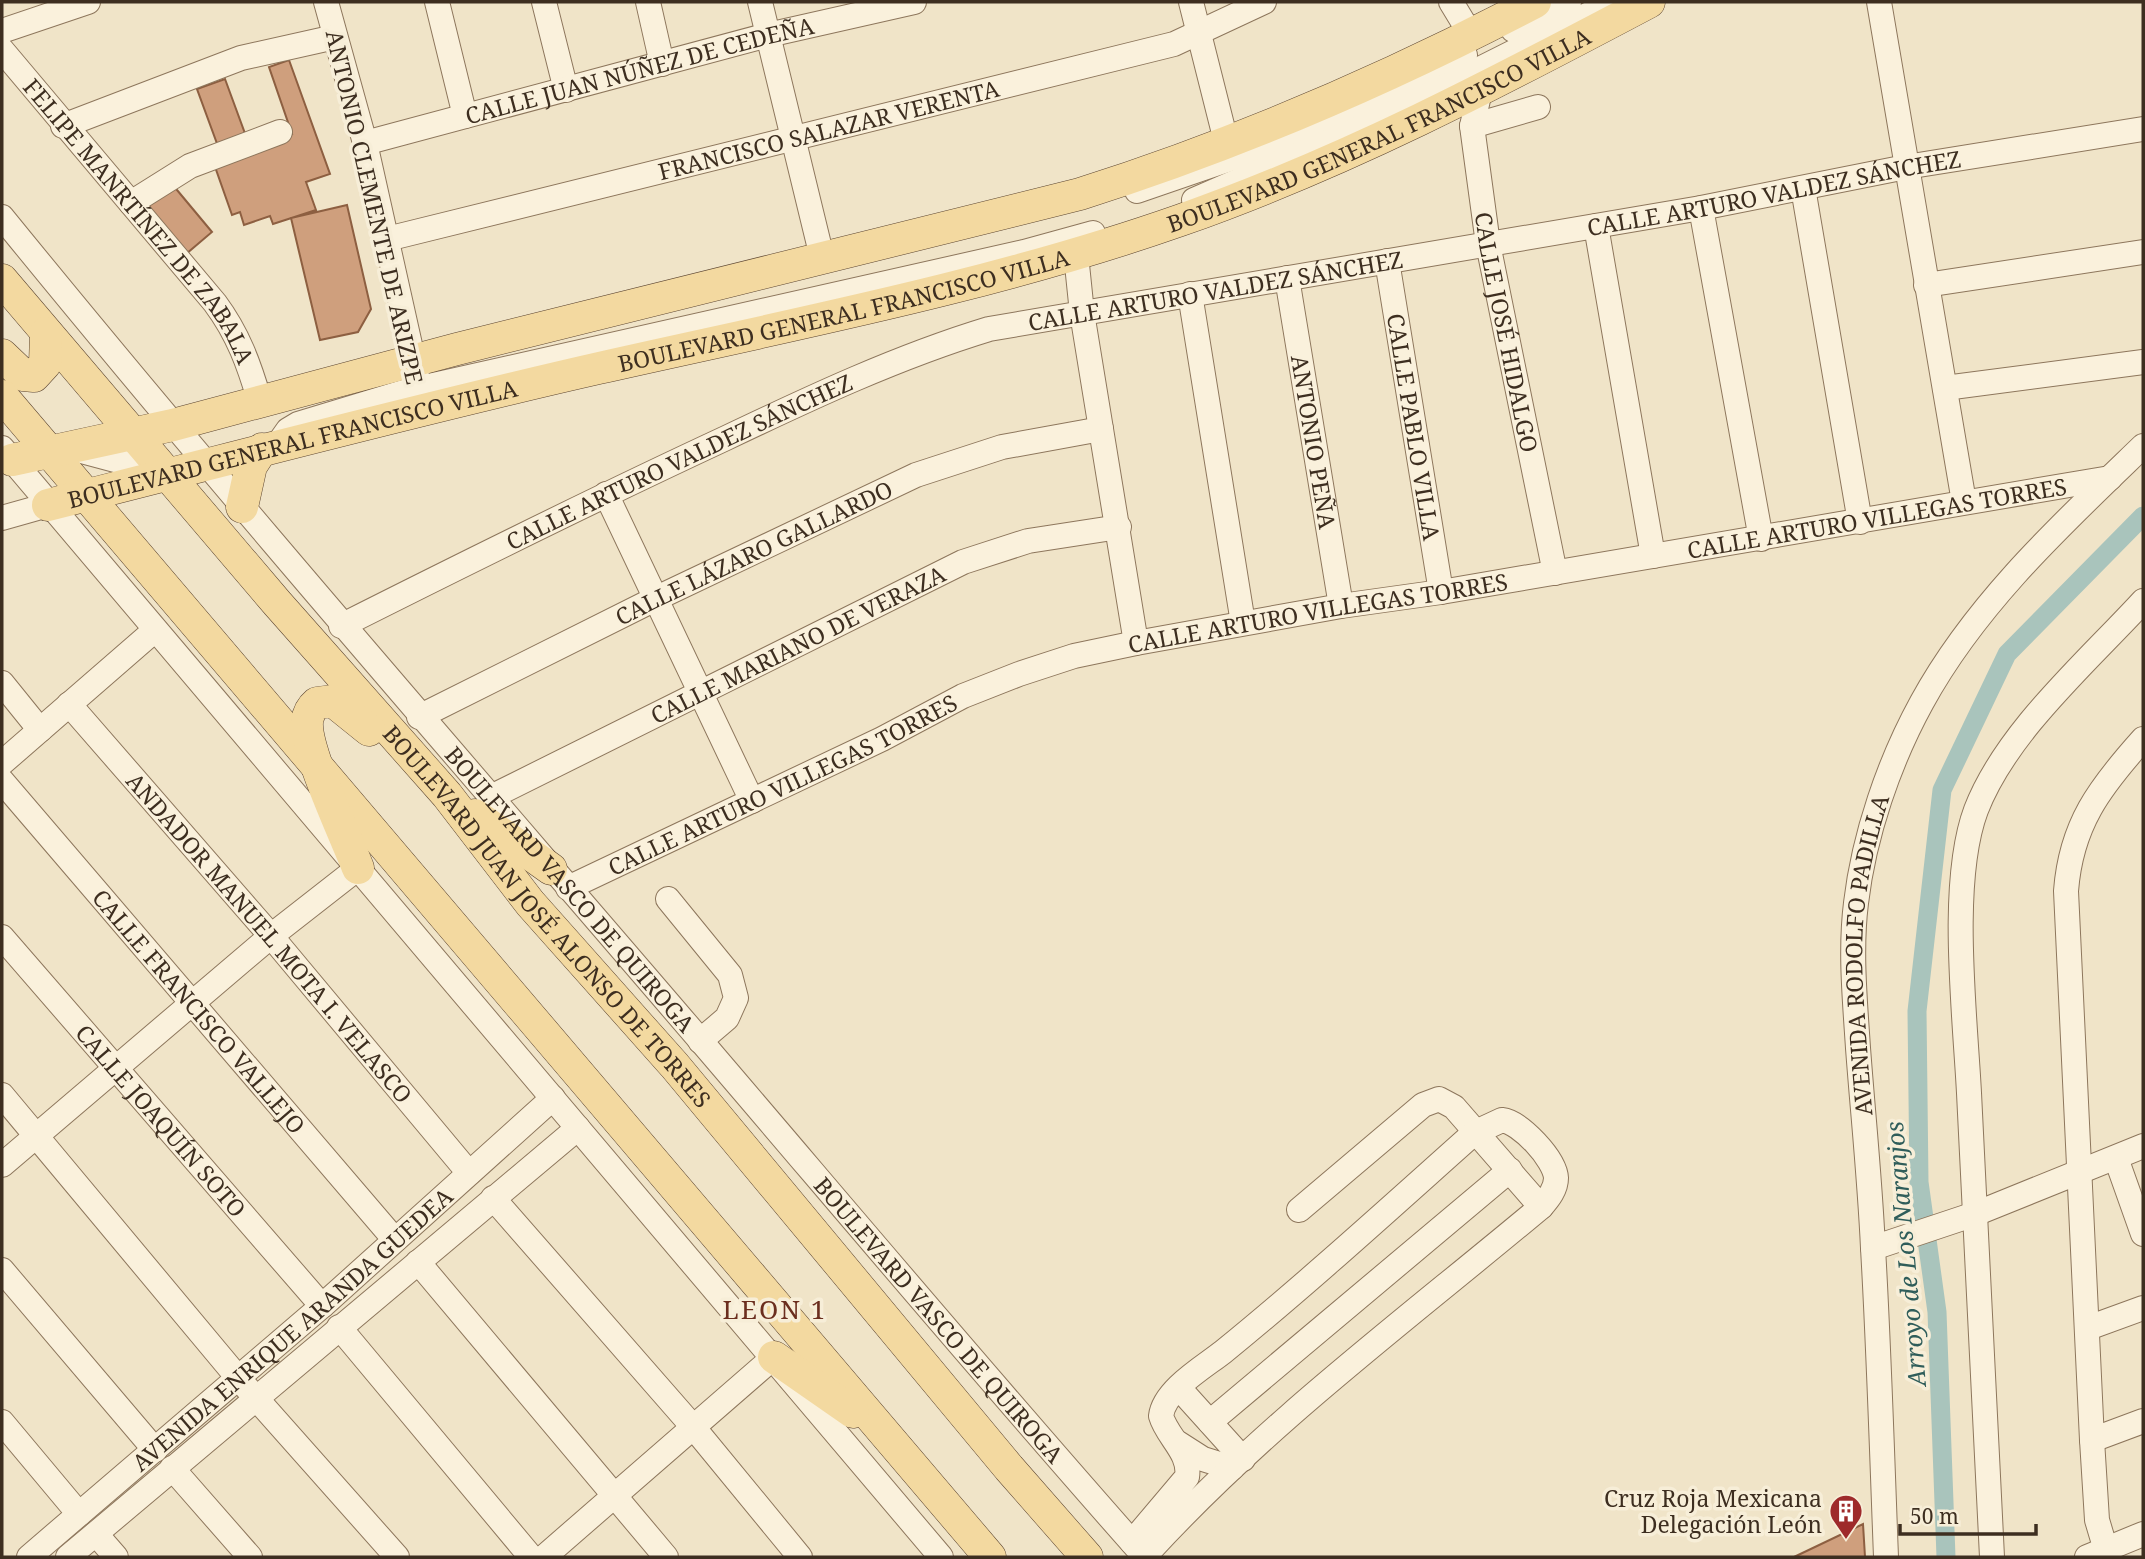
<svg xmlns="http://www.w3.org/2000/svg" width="2145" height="1559" font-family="'Noto Serif',serif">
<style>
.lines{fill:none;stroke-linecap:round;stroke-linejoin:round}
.canal{stroke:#a9c4bc;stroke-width:19}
.building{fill:#cf9f7d;stroke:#8d5f41;stroke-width:2}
.minor-casing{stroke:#8d765c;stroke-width:26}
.major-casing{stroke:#5b4430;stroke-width:33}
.minor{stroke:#faf1dc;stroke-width:24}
.major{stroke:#f3d9a0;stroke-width:32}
.labels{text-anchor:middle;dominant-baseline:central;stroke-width:7;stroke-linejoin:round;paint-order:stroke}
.street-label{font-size:23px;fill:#3d2e20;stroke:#f7eed8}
.poi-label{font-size:23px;fill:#3d2e20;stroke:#f7eed8;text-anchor:end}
.water-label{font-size:24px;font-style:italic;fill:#2f5d5a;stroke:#f7eed8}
.quarter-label{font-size:26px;letter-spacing:2px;fill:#6b2e1e;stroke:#f7eed8}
</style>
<rect width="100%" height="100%" fill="#f0e4c8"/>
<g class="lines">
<path class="canal" d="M 1946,1557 L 1937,1312 L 1919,1182 L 1917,1011 L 1942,790 L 2007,654 L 2143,516"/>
</g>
<path class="building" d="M 289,60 L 330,174 L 306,182 L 316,210 L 273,224 L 270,216 L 244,225 L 240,212 L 232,215 L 213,161 L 292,134 L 269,67 Z
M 225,79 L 247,139 L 219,149 L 197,89 Z
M 172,184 L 212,232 L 186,254 L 146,205 Z
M 347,205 L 371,309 L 358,332 L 320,340 L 291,218 Z
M 1863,1524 L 1865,1557 L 1794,1557 Z"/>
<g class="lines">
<defs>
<g id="minor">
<path d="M 326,2 L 365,143 L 417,376"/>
<path d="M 437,2 L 465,116"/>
<path d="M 544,2 L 566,90"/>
<path d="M 648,2 L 662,64"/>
<path d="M 760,2 L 822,257"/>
<path d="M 1191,2 L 1227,145"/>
<path d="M 1451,2 L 1471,35"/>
<path d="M 1879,2 L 1964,502"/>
<path d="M 1513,30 L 1569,2"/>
<path d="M 2,31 L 88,2"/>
<path id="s1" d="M 2,50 L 215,303 C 238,334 249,364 260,402"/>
<path id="s2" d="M 1480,91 L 1472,126 L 1488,244 L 1555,573"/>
<path d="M 63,126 L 241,58 L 335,37"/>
<path d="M 1472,126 L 1538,107"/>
<path id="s3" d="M 365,143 L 768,35 L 914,2"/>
<path d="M 1803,188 L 1860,522"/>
<path d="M 1137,191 L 1294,137 L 1465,55"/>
<path d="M 1194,200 L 1374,122 L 1613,2"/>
<path d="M 131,203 L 190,166 L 280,132"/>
<path d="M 1701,208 L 1761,539"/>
<path id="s4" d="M 2,217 C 229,496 466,767 700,1040 C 848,1213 994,1387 1145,1557"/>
<path d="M 1596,226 L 1653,556"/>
<path id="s5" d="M 387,239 L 1174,44 L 1264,2"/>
<path d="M 1076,255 L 1082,313 L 1136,643"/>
<path id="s6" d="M 1387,261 L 1441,592"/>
<path id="s7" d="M 1287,278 L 1341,606"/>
<path d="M 1926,285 L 2143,252"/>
<path d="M 1190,294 L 1243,623"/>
<path d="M 1945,388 L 2143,362"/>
<path d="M 276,447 L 288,430 L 298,424 L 407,391 L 1024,252 L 1093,233"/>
<path d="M 2,448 L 941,1557"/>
<path d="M 70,448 L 167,474"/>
<path d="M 606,494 L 752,801"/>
<path d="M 2,518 L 48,505"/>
<path id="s8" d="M 341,626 C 468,562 595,499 724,439 C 810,398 897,357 989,329 L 1701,208 L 1906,167 L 2143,129"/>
<path d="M 2,683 L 40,730"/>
<path id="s9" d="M 69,704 L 271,936 L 469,1173"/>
<path id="s10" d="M 419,717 L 655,599 L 916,475 L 1002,447 L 1101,429"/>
<path d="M 2,763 L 155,630"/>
<path id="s11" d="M 2,781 L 395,1240"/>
<path id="s12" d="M 489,798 L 963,562 L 1028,541 L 1119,527"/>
<path id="s13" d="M 568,888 L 882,739 L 963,696 L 1019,674 L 1074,656 L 1136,643 L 1341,606 L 1441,592 L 2110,478"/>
<path d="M 668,899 L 730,975 L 736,998 L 727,1018 L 700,1041"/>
<path id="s14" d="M 2,937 L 322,1306"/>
<path d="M 2,1095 L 239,1379 L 397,1557"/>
<path d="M 2116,1158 L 2143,1234"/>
<path d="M 2,1165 L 271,936 L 358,868"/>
<path d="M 493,1198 L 694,1428 L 800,1557"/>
<path d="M 1299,1210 L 1423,1105 L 1439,1099 L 1454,1107 L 1541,1207"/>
<path d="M 1873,1248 L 1975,1214 L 2143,1146"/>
<path d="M 418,1262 L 666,1557"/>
<path d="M 2,1270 L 155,1450"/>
<path d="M 339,1327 L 531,1557"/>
<path d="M 2088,1328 L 2143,1308"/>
<path d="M 1179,1388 L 1243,1459"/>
<path d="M 2,1422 L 79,1514"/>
<path d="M 1210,1422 L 1510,1170"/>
<path d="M 2092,1440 L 2143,1421"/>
<path d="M 1178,1443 L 1203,1459 L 1232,1468"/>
<path d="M 172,1468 L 250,1557"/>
<path d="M 96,1534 L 116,1557"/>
<path d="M 1132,1542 L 1187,1477 C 1191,1453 1167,1437 1161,1416 C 1164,1390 1204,1367 1223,1352 C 1309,1282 1391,1207 1474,1133 L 1502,1120 C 1520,1122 1555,1159 1556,1178 C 1556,1189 1549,1198 1541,1207 C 1406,1320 1263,1426 1144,1557"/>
<path id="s15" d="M 29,1557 L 322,1306 L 553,1098"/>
<path d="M 68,1557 L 578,1128"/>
<path d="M 544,1557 L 774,1357"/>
<path id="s16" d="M 1886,1557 C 1882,1454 1879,1351 1873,1248 C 1870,1181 1863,1115 1858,1048 C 1855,1001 1850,951 1856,903 C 1864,835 1889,762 1922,702 C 1976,603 2063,523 2143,446"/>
<path d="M 1992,1557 C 1985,1403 1977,1248 1969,1093 C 1965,1015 1949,882 1976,810 C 2006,732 2087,662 2143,601"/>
<path d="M 2087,1557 L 2143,1534"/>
<path d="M 2108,1557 L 2097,1520 L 2092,1440 L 2066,891 C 2071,825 2099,788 2143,739"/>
</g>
<g id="major">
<path id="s17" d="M 2,280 L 277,603 L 447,795 L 530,903 L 675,1066 L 1009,1468 L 1087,1557"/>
<path d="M 2,355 L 23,375 L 34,376 L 45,364 L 46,333"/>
<path d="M 2,396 L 990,1557"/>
<path d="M 12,460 L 173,425 L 457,349 L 1080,194 C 1238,144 1388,79 1535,2"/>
<path id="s18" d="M 48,505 C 231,459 414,410 599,368 C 794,324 993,286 1181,220 C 1346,162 1496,83 1649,2"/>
<path d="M 242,507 L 251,466 L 262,449"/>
<path d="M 475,815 L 551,869"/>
<path d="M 358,868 C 346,837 305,750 307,722 C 308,714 311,708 317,703 L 333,701 L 369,730"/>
<path d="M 774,1357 L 853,1412"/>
</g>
</defs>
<use href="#minor" class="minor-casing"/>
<use href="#major" class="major-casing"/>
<use href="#minor" class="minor"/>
<use href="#major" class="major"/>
</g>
<defs>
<symbol id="building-pin" viewBox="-11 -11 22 30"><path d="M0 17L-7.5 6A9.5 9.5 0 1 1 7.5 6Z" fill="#9e2a2b" stroke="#f7eed8"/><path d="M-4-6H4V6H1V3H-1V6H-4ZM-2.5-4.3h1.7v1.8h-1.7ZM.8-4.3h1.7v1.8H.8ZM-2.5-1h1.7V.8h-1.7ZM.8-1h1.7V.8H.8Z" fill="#fff"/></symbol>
</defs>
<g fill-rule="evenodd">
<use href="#building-pin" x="1827" y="1492" width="38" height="52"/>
</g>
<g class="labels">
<g class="street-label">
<text stroke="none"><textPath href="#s3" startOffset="284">CALLE JUAN NÚÑEZ DE CEDEÑA</textPath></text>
<text stroke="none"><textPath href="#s18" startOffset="1386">BOULEVARD GENERAL FRANCISCO VILLA</textPath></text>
<text stroke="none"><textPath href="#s5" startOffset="455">FRANCISCO SALAZAR VERENTA</textPath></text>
<text stroke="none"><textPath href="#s8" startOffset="1510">CALLE ARTURO VALDEZ SÁNCHEZ</textPath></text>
<text transform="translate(375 207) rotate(77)">ANTONIO CLEMENTE DE ARIZPE</text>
<text stroke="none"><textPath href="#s1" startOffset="220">FELIPE MANRTÍNEZ DE ZABALA</textPath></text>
<text stroke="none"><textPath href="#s8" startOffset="943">CALLE ARTURO VALDEZ SÁNCHEZ</textPath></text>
<text stroke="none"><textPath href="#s18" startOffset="819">BOULEVARD GENERAL FRANCISCO VILLA</textPath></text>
<text stroke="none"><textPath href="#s2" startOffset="245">CALLE JOSÉ HIDALGO</textPath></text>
<text stroke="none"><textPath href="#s6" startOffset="168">CALLE PABLO VILLA</textPath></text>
<text stroke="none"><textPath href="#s7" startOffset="166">ANTONIO PEÑA</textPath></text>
<text stroke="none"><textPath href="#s18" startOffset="252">BOULEVARD GENERAL FRANCISCO VILLA</textPath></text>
<text stroke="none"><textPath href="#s8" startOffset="376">CALLE ARTURO VALDEZ SÁNCHEZ</textPath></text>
<text stroke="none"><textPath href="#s13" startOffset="1372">CALLE ARTURO VILLEGAS TORRES</textPath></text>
<text stroke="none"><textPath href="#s10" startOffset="373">CALLE LÁZARO GALLARDO</textPath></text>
<text stroke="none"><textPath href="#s13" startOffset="805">CALLE ARTURO VILLEGAS TORRES</textPath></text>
<text stroke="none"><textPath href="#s12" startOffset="345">CALLE MARIANO DE VERAZA</textPath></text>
<text stroke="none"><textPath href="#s13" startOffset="238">CALLE ARTURO VILLEGAS TORRES</textPath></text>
<text stroke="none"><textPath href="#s4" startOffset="880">BOULEVARD VASCO DE QUIROGA</textPath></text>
<text stroke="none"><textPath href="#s17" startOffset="838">BOULEVARD JUAN JOSÉ ALONSO DE TORRES</textPath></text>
<text stroke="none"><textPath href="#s9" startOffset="308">ANDADOR MANUEL MOTA I. VELASCO</textPath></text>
<text stroke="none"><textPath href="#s16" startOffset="604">AVENIDA RODOLFO PADILLA</textPath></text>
<text stroke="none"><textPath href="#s11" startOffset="303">CALLE FRANCISCO VALLEJO</textPath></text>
<text stroke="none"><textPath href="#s14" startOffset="243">CALLE JOAQUÍN SOTO</textPath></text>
<text stroke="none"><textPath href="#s4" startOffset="1447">BOULEVARD VASCO DE QUIROGA</textPath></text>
<text stroke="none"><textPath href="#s15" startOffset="348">AVENIDA ENRIQUE ARANDA GUEDEA</textPath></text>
</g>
<g class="poi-label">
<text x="1822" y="1498">Cruz Roja Mexicana<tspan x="1822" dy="26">Delegación León</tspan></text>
</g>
<g class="water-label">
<text transform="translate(1905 1254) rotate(-95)">Arroyo de Los Naranjos</text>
</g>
<g class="quarter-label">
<text x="775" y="1309">LEON 1</text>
</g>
</g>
<rect width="2145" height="1559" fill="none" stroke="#3d2e20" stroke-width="7"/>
<path d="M1900 1524v10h136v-10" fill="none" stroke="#3d2e20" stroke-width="3.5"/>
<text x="1910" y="1524" font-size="21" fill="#3d2e20" stroke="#f7eed8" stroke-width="5" paint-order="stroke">50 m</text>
</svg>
